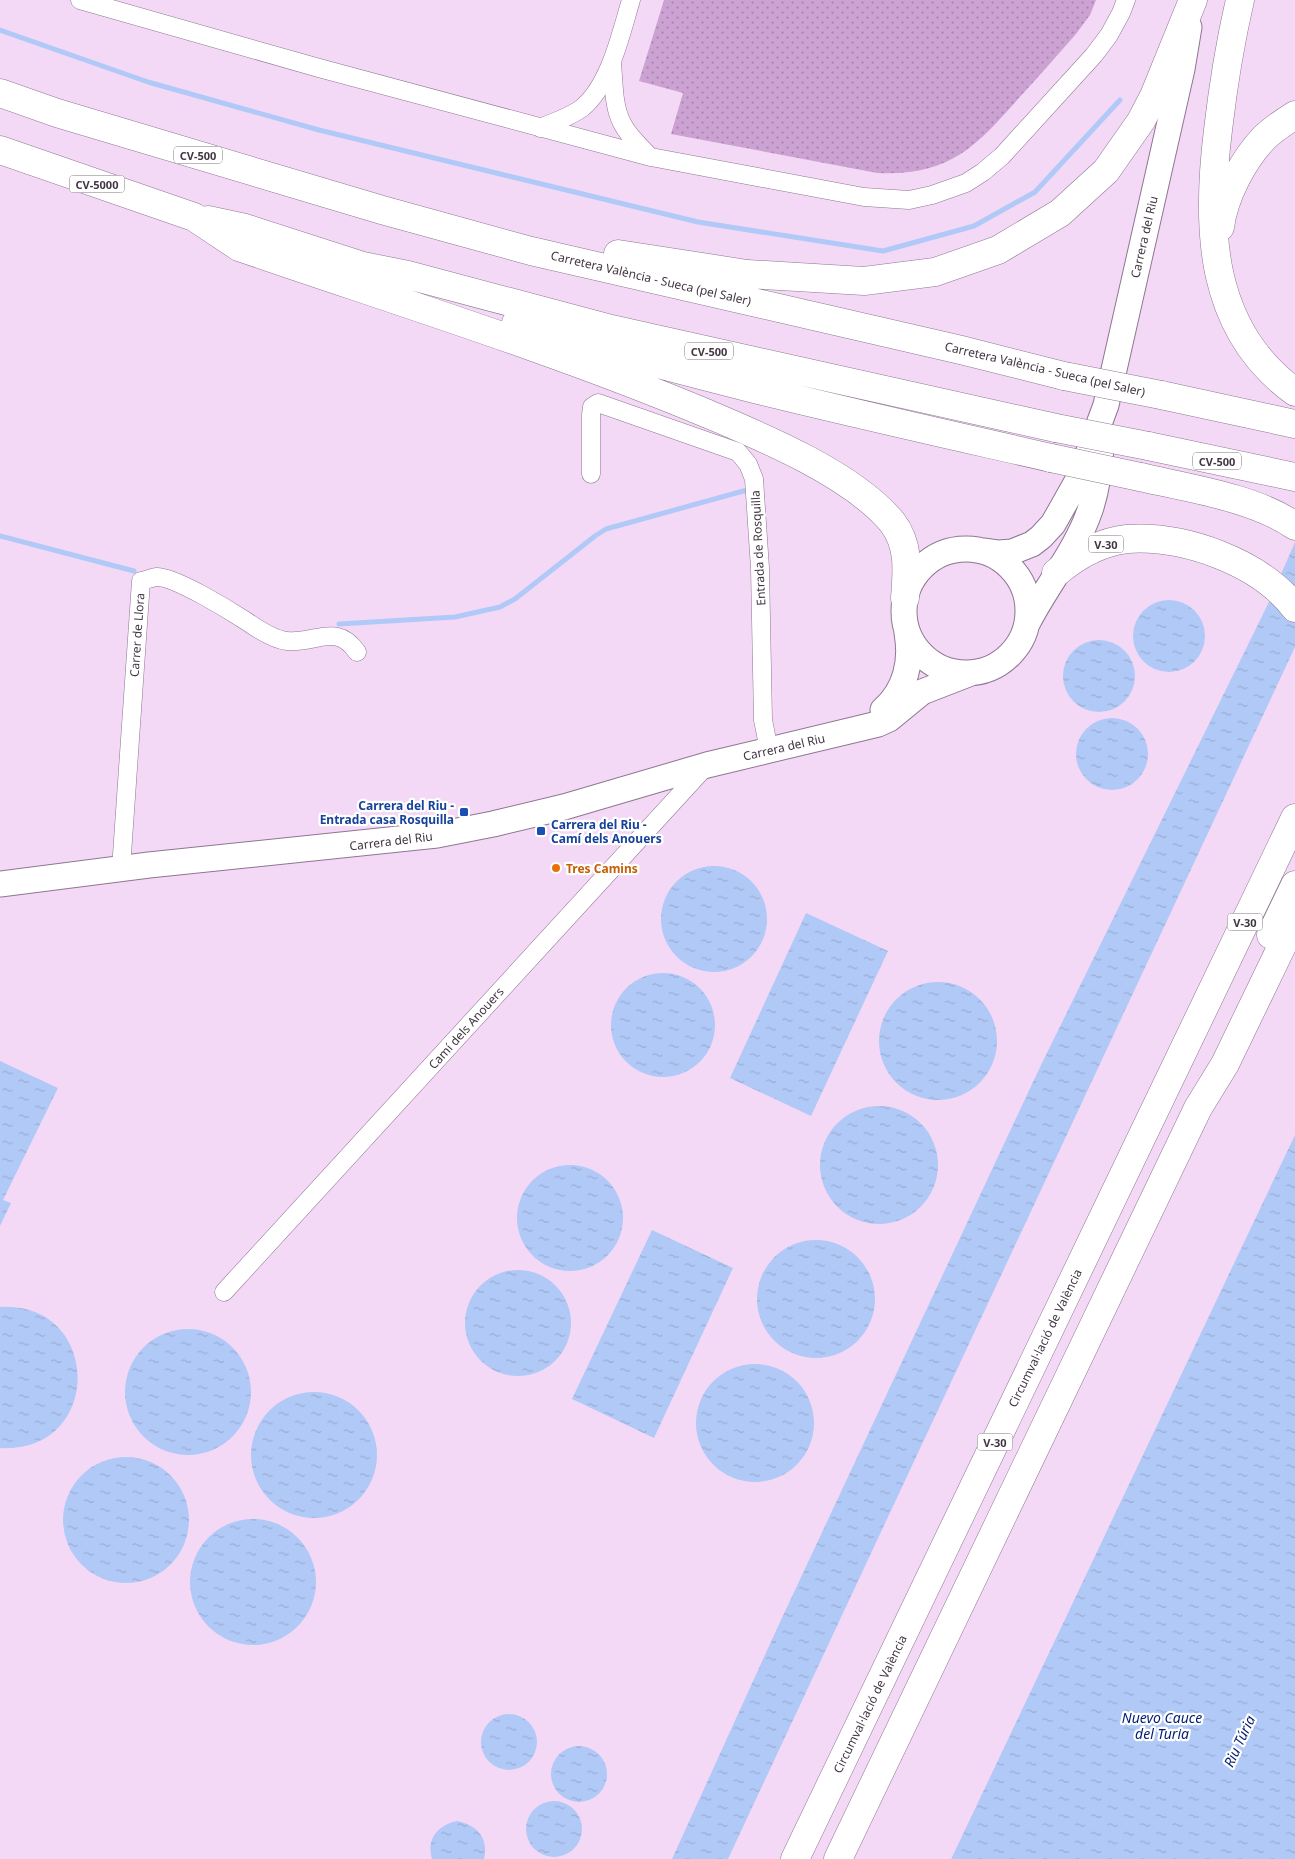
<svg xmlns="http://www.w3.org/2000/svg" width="1295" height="1859" font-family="'Noto Sans',sans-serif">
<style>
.grass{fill:url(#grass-dots)}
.water{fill:url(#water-ripples)}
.pier{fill:#f4d9f7}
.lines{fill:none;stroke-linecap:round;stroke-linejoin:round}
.stream{stroke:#b1c9f6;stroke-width:5}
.street-casing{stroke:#8e7692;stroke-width:19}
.secondary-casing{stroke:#8e7692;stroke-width:27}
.highway-casing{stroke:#8e7692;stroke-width:29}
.street{stroke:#fff;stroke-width:18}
.secondary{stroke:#fff;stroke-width:25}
.highway{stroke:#fff;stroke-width:28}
.highway-bridge-casing{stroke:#8e7692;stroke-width:29;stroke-linecap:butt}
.highway-bridge{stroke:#fff;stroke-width:28}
.transit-dot{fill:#1a4fb4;stroke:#fff;stroke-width:2}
.food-dot{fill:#e8710a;stroke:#fff;stroke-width:2}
.labels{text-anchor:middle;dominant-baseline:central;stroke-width:4.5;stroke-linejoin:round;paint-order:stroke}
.shield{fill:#fff;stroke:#7a727b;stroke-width:1}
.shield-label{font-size:11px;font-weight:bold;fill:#413642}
.street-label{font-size:12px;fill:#413642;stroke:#fff}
.transit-label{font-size:12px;font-weight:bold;fill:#164399;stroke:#fff;text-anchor:end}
.food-label{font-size:12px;font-weight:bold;fill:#c56008;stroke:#fff;text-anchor:start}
.water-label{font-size:14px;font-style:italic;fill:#001c6f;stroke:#fff}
</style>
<defs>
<pattern id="grass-dots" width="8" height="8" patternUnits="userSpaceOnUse" patternTransform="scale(1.25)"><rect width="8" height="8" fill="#cca2d3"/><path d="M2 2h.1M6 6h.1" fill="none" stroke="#a785ad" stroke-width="1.8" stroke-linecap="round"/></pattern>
<pattern id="water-ripples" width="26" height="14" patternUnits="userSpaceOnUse" patternTransform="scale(1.25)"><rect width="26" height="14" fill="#b1c9f6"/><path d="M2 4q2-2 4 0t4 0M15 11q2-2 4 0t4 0" fill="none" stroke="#99add4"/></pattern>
</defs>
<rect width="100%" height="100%" fill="#f4d9f7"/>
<path class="grass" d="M 664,0 L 1096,0 L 1090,15 L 1076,34 C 1057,56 1038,77 1018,99 C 974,149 948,176 877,173 L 671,134 L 683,93 L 639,81 Z"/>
<path class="water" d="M 1295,542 L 1295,647 L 728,1859 L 672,1859 L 780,1622 L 1041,1065 L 1268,604 Z
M1133 636a36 36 0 1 1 72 0a36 36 0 1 1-72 0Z
M1063 676a36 36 0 1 1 72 0a36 36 0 1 1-72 0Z
M1076 754a36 36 0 1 1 72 0a36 36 0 1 1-72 0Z
M661 919a53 53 0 1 1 106 0a53 53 0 1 1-106 0Z
M 806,913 L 888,951 L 811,1116 L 730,1078 Z
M611 1025a52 52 0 1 1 104 0a52 52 0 1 1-104 0Z
M879 1041a59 59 0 1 1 118 0a59 59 0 1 1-118 0Z
M 0,1061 L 58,1088 L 3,1200 L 11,1203 L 0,1226 Z
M820 1165a59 59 0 1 1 118 0a59 59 0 1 1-118 0Z
M 1295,1135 L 1295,1859 L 951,1859 Z
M517 1218a53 53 0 1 1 106 0a53 53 0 1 1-106 0Z
M 652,1230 L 733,1268 L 654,1438 L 572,1399 Z
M757 1299a59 59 0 1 1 118 0a59 59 0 1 1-118 0Z
M465 1323a53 53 0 1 1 106 0a53 53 0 1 1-106 0Z
M 0,1307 C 103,1301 104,1454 0,1448 Z
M125 1392a63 63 0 1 1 126 0a63 63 0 1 1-126 0Z
M696 1423a59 59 0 1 1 118 0a59 59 0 1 1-118 0Z
M251 1455a63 63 0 1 1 126 0a63 63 0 1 1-126 0Z
M63 1520a63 63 0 1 1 126 0a63 63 0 1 1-126 0Z
M190 1582a63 63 0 1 1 126 0a63 63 0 1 1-126 0Z
M481 1742a28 28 0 1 1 56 0a28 28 0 1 1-56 0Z
M551 1774a28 28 0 1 1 56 0a28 28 0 1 1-56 0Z
M526 1829a28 28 0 1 1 56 0a28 28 0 1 1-56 0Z
M 457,1821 C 477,1825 489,1838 484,1859 L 432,1859 C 426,1839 438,1825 457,1821 Z"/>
<path class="pier" d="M 1295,1133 L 951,1859 L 948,1859 L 1293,1134 Z"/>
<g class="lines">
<path class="stream" d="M 0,30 L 148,82 L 319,130 L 698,222 L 883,251 L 974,226 L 1035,192 L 1120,100
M 0,536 L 134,571
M 339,624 L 455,617 L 500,607 L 515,599 L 595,536 L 606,529 L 747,490"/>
<defs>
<path id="street" d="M 80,0 L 319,68 L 651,157 L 864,197 L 909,200 L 932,195 L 966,183 L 983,172 L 1002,156 L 1094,55 L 1109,35 L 1121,13 L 1126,0
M 612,64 C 614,83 613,106 622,123 C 628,136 641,147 650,157
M 540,128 C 554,122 570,117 582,108 C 610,85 621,33 631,0
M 591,474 L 591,415 L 592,407 L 598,403 L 738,452 L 748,464 L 754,479 L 760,568 L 763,720 L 768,745 L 770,749
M 121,869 L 141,581 C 146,580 151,578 156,577 C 174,576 229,610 246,621 C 256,628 275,640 287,641 C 316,644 336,622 357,652
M 224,1292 L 707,765"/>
<path id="secondary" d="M904 611a62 62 0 1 1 124 0a62 62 0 1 1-124 0Z
M 985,551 L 999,553 L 1012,552 L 1032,544 L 1041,537 L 1053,524 L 1079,478 L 1106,405 L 1182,69 L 1189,27
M 1028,622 C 1047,585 1077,549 1090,510 C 1097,490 1099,470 1101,449
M 883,710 C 906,690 912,661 907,633
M 0,884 L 149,865 L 437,835 L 493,824 L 564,807 L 707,765 L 878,724 L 889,719 L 922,692 L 971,673"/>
<path id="highway" d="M 1240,0 C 1230,43 1223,87 1218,130 C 1206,227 1208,329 1295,392
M 0,93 L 57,113 L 382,210 L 531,251 L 961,350 L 1064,376
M 0,150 L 194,217 L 239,247 C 396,301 555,350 708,414 C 765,438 853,475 892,522 C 910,545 907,572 905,598
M 208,220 L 245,228 L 363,266 L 408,275 L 611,329 L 1056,428
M 1220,227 C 1224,196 1243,160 1264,138 C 1273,129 1284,122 1295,115
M 618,254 L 747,274 L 864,281 L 935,272 L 998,250 L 1060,213 L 1106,171 L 1141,121 L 1154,96 L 1193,0
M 516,323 C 692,378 872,417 1051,458
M 1161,395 L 1295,424
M 1148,446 L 1295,477
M 1140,477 C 1188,488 1256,498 1295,526
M 1056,573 C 1076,556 1100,542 1127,539 C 1184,535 1260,562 1295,608
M 1271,935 L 1295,885
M 795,1859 L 1295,818
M 838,1859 L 1198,1108 L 1225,1064 L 1295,919"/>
</defs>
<use href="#street" class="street-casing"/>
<use href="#secondary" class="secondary-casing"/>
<use href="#highway" class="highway-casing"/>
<use href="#street" class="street"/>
<use href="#secondary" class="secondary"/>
<use href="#highway" class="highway"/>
<defs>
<path id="highway-bridge" d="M 1064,376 L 1161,395
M 1056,428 L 1148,446
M 1051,458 L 1140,477"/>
</defs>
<use href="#highway-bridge" class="highway-bridge-casing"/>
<use href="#highway-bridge" class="highway-bridge"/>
</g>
<g class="transit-dot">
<rect x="459" y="807" width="10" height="10" rx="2.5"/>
<rect x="536" y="826" width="10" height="10" rx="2.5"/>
</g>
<circle class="food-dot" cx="556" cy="868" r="5"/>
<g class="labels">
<g class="shield">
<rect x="174" y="146.5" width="48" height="17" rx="4"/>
<rect x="69.5" y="175.5" width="55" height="17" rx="4"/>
<rect x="685" y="342.5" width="48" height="17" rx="4"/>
<rect x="1193" y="452.5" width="48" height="17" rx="4"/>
<rect x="1088.5" y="535.5" width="35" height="17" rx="4"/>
<rect x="1227.5" y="913.5" width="35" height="17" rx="4"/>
<rect x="977.5" y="1433.5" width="35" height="17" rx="4"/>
</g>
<g class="shield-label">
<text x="198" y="155">CV-500</text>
<text x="97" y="184">CV-5000</text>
<text x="709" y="351">CV-500</text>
<text x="1217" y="461">CV-500</text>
<text x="1106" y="544">V-30</text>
<text x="1245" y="922">V-30</text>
<text x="995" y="1442">V-30</text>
</g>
<g class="street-label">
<text transform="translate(1144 237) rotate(-77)">Carrera del Riu</text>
<text transform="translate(651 278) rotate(13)">Carretera València - Sueca (pel Saler)</text>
<text transform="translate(1045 369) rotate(13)">Carretera València - Sueca (pel Saler)</text>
<text transform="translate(758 548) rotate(-93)">Entrada de Rosquilla</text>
<text transform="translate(137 635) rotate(-86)">Carrer de Llora</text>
<text transform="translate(784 747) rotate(-13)">Carrera del Riu</text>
<text transform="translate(391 841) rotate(-7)">Carrera del Riu</text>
<text transform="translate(466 1028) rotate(-48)">Camí dels Anouers</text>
<text transform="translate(1045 1338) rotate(-64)">Circumval·lació de València</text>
<text transform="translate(870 1704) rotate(-64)">Circumval·lació de València</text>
</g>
<g class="transit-label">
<text x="454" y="805">Carrera del Riu -<tspan x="454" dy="14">Entrada casa Rosquilla</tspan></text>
<text x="551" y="824" text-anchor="start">Carrera del Riu -<tspan x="551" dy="14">Camí dels Anouers</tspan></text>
</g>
<g class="food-label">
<text x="566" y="868">Tres Camins</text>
</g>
<g class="water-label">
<text x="1162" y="1717">Nuevo Cauce<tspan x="1162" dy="16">del Turia</tspan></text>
<text transform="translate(1239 1741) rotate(-65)">Riu Túria</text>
</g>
</g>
</svg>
